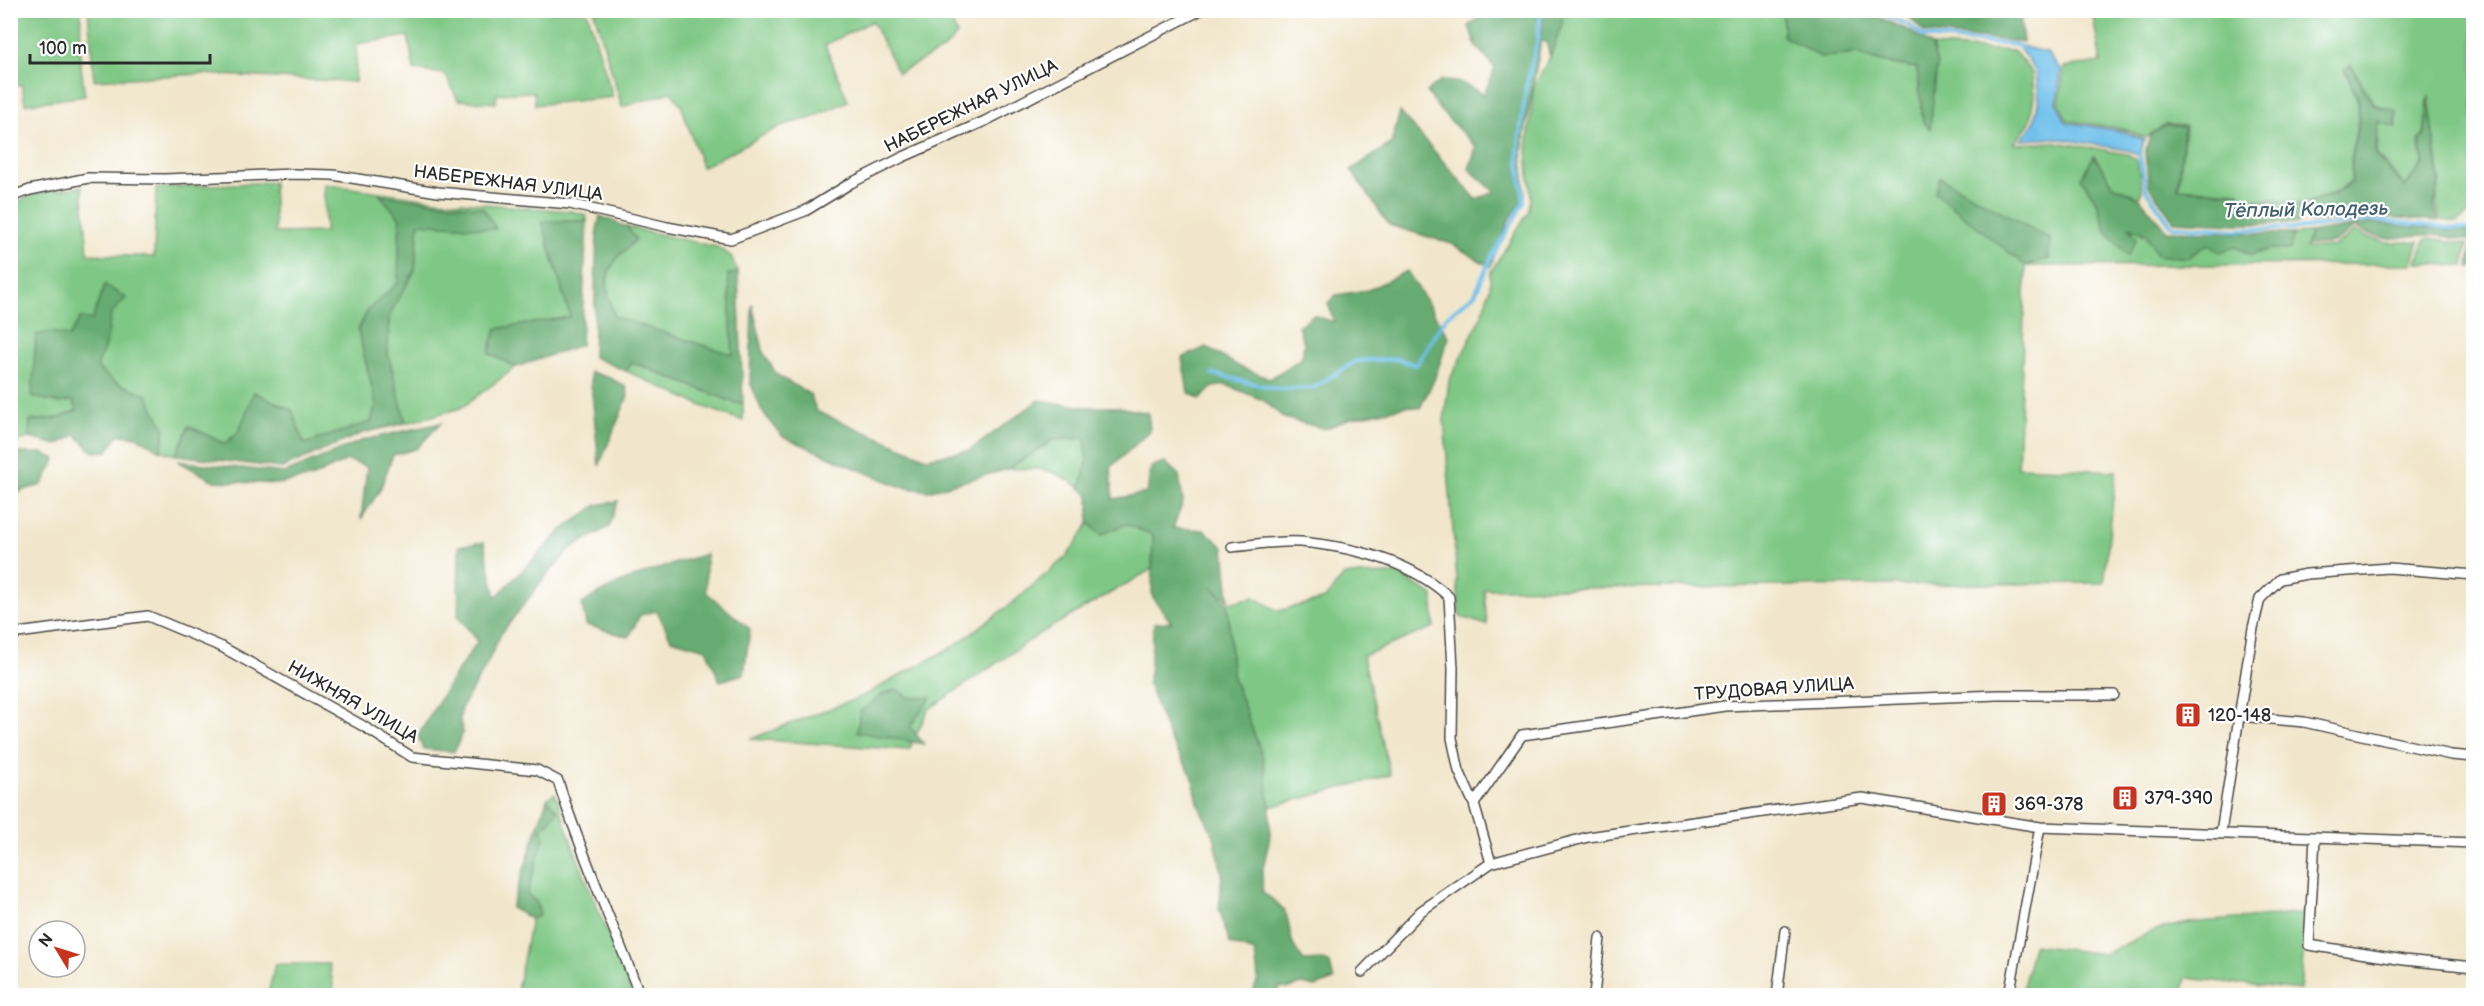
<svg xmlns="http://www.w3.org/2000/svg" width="2484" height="1006" font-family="'Balsamiq Sans',sans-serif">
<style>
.green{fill:#7ec784;stroke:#547958;stroke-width:1.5}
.forest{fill:#66ac72;stroke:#486c4e;stroke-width:1.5}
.water{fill:#71c1ec;stroke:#4e768c;stroke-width:1.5}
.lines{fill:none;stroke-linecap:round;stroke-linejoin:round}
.stream{stroke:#71c1ec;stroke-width:4}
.minor-casing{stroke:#494743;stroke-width:12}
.minor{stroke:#fff;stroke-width:9}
.labels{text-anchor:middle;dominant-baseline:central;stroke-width:4.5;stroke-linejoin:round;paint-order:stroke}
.street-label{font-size:18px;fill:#2b2b2b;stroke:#fff}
.poi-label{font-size:18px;fill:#2b2b2b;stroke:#fff;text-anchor:start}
.water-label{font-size:20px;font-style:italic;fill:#44606f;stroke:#fff}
</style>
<rect width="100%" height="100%" fill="#fff"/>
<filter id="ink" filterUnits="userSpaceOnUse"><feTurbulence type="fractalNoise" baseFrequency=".0167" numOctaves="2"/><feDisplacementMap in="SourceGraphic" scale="12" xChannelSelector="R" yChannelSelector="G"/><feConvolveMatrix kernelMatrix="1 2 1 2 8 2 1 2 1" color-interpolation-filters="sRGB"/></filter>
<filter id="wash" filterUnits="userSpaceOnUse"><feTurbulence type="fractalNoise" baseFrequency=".008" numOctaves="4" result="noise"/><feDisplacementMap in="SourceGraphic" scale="24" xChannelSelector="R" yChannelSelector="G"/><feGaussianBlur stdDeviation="1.35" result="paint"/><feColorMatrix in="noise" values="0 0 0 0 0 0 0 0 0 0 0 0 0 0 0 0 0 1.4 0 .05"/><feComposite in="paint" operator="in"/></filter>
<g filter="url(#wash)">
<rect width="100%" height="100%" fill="#f1e6cb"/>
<path class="green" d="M 10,11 L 81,11 L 80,59 L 85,96 L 25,104 L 22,85 L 11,86 Z
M 88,11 L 587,11 L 613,97 L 535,105 L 534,92 L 497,94 L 496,103 L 458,100 L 445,74 L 414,70 L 408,36 L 357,44 L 355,82 L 200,74 L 94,80 Z
M 594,11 L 948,11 L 957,35 L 944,49 L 898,73 L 872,21 L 825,45 L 848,101 L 812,118 L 783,125 L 702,167 L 681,105 L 671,92 L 622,107 Z
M 1563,11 L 1783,11 L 1784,36 L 1821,57 L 1856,54 L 1885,63 L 1917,68 L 1923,122 L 1937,65 L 1932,46 L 2014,51 L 2032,73 L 2034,95 L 2030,122 L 2014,144 L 2056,142 L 2127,154 L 2137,160 L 2142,191 L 2139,197 L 2114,186 L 2094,156 L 2081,178 L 2098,204 L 2106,231 C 2137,225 2143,229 2159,256 L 2188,257 L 2208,244 L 2236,247 L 2252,255 L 2269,249 L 2290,250 L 2293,234 L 2310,233 L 2306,248 L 2335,246 L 2355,231 C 2378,244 2393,243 2419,241 L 2412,264 L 2026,266 L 2018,467 L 2116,471 L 2104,583 L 1484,589 L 1487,625 L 1460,617 L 1444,420 L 1449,381 L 1481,317 L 1490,288 L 1490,273 L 1528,213 L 1531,198 L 1527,150 L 1534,86 L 1550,57 L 1562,24 Z
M 2092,11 L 2473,11 L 2473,211 L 2458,222 L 2440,220 L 2436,204 L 2440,181 L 2429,96 L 2424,133 L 2419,140 L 2423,163 L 2405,186 L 2377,155 L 2378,122 L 2397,127 L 2396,111 L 2374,104 L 2351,65 L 2344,69 L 2358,101 L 2358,120 L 2351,154 L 2351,182 L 2332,194 L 2300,205 L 2274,199 L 2241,199 L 2239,192 L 2179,188 L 2185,126 L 2166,124 L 2145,138 L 2126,130 L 2067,120 L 2059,103 L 2064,67 L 2101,62 Z
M 273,182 L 275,233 L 325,232 L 324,184 L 437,200 L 571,211 L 586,215 L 587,221 L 542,221 L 570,317 L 496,329 L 489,353 L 516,367 L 461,408 L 406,423 L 388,354 L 389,316 L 415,270 L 419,223 L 495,229 L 381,195 L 400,218 L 398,283 L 368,310 L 358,330 L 376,404 L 371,422 L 304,444 L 292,410 L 239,431 L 225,444 L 189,426 L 176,455 L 161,451 L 165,430 L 147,395 L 113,381 L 97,367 C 110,332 113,322 106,286 L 92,321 L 69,337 L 52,332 L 77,410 L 59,418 L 30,421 L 29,438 L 11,443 L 10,205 L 34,194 L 82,186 L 88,254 L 154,257 L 156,188 Z
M 627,227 L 717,247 L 731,256 L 738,273 L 728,275 L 733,355 L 615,317 C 600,278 606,266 636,240 Z
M 2430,238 L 2467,244 L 2464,266 L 2417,263 L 2424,240 Z
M 631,362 L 735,403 L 743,403 L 743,421 L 702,406 L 626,371 Z
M 1085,438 L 1087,463 L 1080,488 C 1053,468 1040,467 1008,469 L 1053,440 Z
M 1089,523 L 1101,535 L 1126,523 L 1153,535 L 1152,569 L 1041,633 L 928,710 L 909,750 L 750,739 L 863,696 L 954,646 L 1016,600 L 1068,555 Z
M 1399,574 L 1433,596 L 1434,627 L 1363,656 L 1390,775 L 1270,807 L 1263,758 L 1232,675 L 1228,603 L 1254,597 L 1278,611 L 1325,599 L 1344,575 Z
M 555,793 L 574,849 L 632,995 L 516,996 L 531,919 L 540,914 L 536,902 L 526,894 L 544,837 L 541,829 L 558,811 L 547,799 Z
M 2307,913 L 2300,990 L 2186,978 L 2182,995 L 2021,996 L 2033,945 L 2104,954 L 2155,930 L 2188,923 Z
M 275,964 L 329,964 L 335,995 L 268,995 Z"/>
<path class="forest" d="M 1917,10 L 1987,11 L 2020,15 L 2023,42 L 1925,33 L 1911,19 Z
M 1486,11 L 1537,11 L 1541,36 L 1544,11 L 1563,11 L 1562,24 L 1550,57 L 1547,44 L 1541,40 L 1522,149 L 1525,197 L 1509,220 L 1490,267 L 1452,244 L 1389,225 L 1351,170 L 1391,144 L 1400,112 L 1476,199 L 1495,192 L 1469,169 L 1476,147 L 1439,109 L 1427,92 L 1441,80 L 1461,83 L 1484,94 L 1495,68 L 1476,46 L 1469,26 Z
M 1783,11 L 1864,11 L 1910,31 L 1932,46 L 1937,65 L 1930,129 L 1923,122 L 1917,68 L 1885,63 L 1856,54 L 1821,57 L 1783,36 Z
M 2351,66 L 2373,105 L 2395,111 L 2396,127 L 2377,121 L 2376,156 L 2405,187 L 2424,163 L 2420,140 L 2425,133 L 2428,97 L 2439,181 L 2434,205 L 2438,221 L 2375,216 L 2311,222 L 2305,214 L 2310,202 L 2332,196 L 2352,182 L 2352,154 L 2359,120 L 2359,101 L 2345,69 Z
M 2166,125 L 2184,127 L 2178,189 L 2239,193 L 2241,201 L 2274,200 L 2300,206 L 2298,223 L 2238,224 L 2174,221 L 2149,186 L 2145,154 L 2150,135 Z
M 2094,156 L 2114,186 L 2139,197 L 2167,231 L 2293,234 L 2290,250 L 2269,249 L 2252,255 L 2236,247 L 2220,252 L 2208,244 L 2188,257 L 2158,256 L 2146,234 L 2129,227 L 2137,239 L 2128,256 L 2106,231 L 2098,204 L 2081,178 Z
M 1940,177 L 2050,239 L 2049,259 L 2026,266 L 1935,193 Z
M 380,195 L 483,208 L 496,229 L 419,223 L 415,270 L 389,316 L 388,354 L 406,423 L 363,433 L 282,468 L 176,455 L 189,426 L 225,444 L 239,431 L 254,392 L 292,410 L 304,444 L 371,422 L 376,404 L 358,330 L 368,310 L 398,283 L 400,218 Z
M 600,216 L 627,227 L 636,240 C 606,266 599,279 615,317 L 733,355 L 728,274 L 738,273 L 743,403 L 735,403 L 632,362 L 626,371 L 593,357 L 597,229 Z
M 542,221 L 587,221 L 581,345 L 516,367 L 489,353 L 496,329 L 570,317 Z
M 2372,223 L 2473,232 L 2473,267 L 2469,267 L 2471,241 C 2458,239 2443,235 2429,235 C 2394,234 2390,247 2355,227 L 2334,243 L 2307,245 L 2310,233 Z
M 1407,271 L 1449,337 L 1434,380 L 1420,408 L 1408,406 L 1348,419 L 1325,429 L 1284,418 L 1263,400 L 1226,385 L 1213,387 L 1200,399 L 1188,392 L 1182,358 L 1206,347 L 1240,367 L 1270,379 L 1302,358 L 1304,343 L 1298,326 L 1313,315 L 1334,322 L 1328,303 L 1336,295 L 1368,290 Z
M 105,285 L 126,298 L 111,314 L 107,340 L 97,367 L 113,381 L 147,395 L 165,430 L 161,451 L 137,437 L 118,435 L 108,451 L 93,452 L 76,435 L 57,445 L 29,438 L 30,421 L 59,418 L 77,410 L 73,401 L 60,403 L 32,397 L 36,335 L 52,332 L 69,337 L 80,318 L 92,320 Z
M 752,304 L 764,354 L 777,375 L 811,395 L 816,411 L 927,458 L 970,450 L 1039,400 L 1085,407 L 1118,407 L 1148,413 L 1150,431 L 1111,467 L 1113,499 L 1147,493 L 1151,467 L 1165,462 L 1179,475 L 1183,502 L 1173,528 L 1204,530 L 1224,547 L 1229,600 L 1211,587 L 1228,603 L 1232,675 L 1263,758 L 1270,807 L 1270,837 L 1262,872 L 1263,893 C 1272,899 1284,906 1287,917 C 1292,937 1289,943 1304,961 L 1323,960 L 1330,964 L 1334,980 L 1315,987 L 1302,984 L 1287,989 L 1280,987 L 1277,995 L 1252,995 L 1258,979 L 1255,952 L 1230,944 L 1219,909 L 1222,873 L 1214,836 L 1199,807 L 1192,775 L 1170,740 L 1148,684 L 1154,623 L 1171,622 L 1152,596 L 1153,535 L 1126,524 L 1101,535 L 1089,523 L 1089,495 L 1080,488 L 1087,463 L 1085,438 L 1053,440 L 1008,469 L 928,491 L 902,487 L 862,471 L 782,436 L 762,411 L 750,382 Z
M 590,372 L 610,378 L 626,387 L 628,396 L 599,466 Z
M 441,423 L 416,449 L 393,455 L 380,490 L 361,519 L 367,467 L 347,460 L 313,477 L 277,484 L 214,481 L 178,461 L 285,473 L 363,440 Z
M 17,453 L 42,453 L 56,459 L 42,485 L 23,490 L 11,498 L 11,459 Z
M 618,501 L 609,527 L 571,548 L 542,581 L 501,634 L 485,668 L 461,708 L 460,722 L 463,732 L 454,752 L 423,749 L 418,736 L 450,682 L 478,641 L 458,617 L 459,546 L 484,542 L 496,597 L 562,530 L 597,505 Z
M 706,554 L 706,592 L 750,629 L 744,674 L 720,681 L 706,649 L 671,639 L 657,611 L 640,615 L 629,637 L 586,625 L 582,604 C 618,578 663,567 706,554 Z
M 897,689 L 909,698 L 931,697 L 910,727 L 924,744 L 857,732 L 860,712 L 883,694 Z
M 547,799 L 558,811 L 542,829 L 544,837 L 527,894 L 536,902 L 540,915 L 531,919 L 511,908 Z"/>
<path class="water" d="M 2017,45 L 2047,53 L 2061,70 L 2057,103 L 2066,122 L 2125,132 L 2144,140 L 2140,156 L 2127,150 L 2057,138 L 2021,140 L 2034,123 L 2039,97 L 2036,72 Z"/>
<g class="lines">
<path class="stream" d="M 1871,10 L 1909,25 L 1924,37 L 2017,45 L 2021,48
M 2139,152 L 2146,190 L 2172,226 L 2236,230 L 2304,228 L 2374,220 L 2474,230
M 1212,374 L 1277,389 L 1313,388 L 1356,361 L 1396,359 L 1416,365 L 1446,317 L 1475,294 L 1491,258 L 1524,202 L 1518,151 L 1526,87 L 1538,39 L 1541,10"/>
</g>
</g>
<g filter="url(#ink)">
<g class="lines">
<defs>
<path id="minor" d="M 10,197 L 30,190 L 88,178 L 165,179 L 295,174 L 333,175 L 438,192 L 570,204 L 667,227 L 731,239 L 805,211 L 851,183 L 903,157 L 985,121 L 1201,10
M 1232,547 C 1254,545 1279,540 1301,542 C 1352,547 1411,561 1449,597 L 1453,668 L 1452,738 L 1459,771 L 1474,804 L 1491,863
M 10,634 L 148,616 L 222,647 L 363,726 L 412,757 L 537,770 L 558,781 C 581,854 613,924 640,996
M 2239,716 L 2304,722 L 2451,755 L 2474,757
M 1474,804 L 1522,735 L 1725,706 L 1997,695 L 2114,695
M 2221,832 L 2253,628 L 2260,599 L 2280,579 L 2307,574 L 2389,568 L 2474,575
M 2315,838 L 2309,945 L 2404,960 L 2474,967
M 1362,972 L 1421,911 L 1491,863 L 1588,837 L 1862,798 L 2040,827 L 2474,843
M 1594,996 L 1600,938
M 1777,996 L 1785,931
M 2009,996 L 2040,827"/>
</defs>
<use href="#minor" class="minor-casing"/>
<use href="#minor" class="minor"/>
</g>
</g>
<defs>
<symbol id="building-square" viewBox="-11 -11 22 22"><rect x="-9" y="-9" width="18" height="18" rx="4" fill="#c8321e" stroke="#fff"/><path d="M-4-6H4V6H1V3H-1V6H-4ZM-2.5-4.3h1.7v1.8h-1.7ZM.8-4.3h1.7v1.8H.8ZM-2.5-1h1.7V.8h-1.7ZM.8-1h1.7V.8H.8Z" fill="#fff"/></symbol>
</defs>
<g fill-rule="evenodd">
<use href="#building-square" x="2173" y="700" width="30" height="30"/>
<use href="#building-square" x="2110" y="783" width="30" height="30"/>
<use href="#building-square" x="1979" y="789" width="30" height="30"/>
</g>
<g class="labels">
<g class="street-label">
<text transform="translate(971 106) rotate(-26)">НАБЕРЕЖНАЯ УЛИЦА</text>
<text transform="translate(508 183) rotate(7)">НАБЕРЕЖНАЯ УЛИЦА</text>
<text transform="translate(1774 689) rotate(-4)">ТРУДОВАЯ УЛИЦА</text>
<text transform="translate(353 702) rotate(30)">НИЖНЯЯ УЛИЦА</text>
</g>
<g class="poi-label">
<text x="2208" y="715">120-148</text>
<text x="2144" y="798">379-390</text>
<text x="2014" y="804">369-378</text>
</g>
<g class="water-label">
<text transform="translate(2306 210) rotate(-1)">Тёплый Колодезь</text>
</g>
</g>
<rect width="2484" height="1006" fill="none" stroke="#fff" stroke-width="36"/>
<g transform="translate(57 949) rotate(308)"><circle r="28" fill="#ffffff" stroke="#aaaaaa" stroke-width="1.5"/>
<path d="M0-4.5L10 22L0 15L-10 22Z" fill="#c8321e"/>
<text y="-9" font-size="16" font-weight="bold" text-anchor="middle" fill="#2b2b2b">N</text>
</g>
<path d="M30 54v9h180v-9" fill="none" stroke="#2b2b2b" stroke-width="3"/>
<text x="39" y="54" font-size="18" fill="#2b2b2b" stroke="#ffffff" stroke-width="4.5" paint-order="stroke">100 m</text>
</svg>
